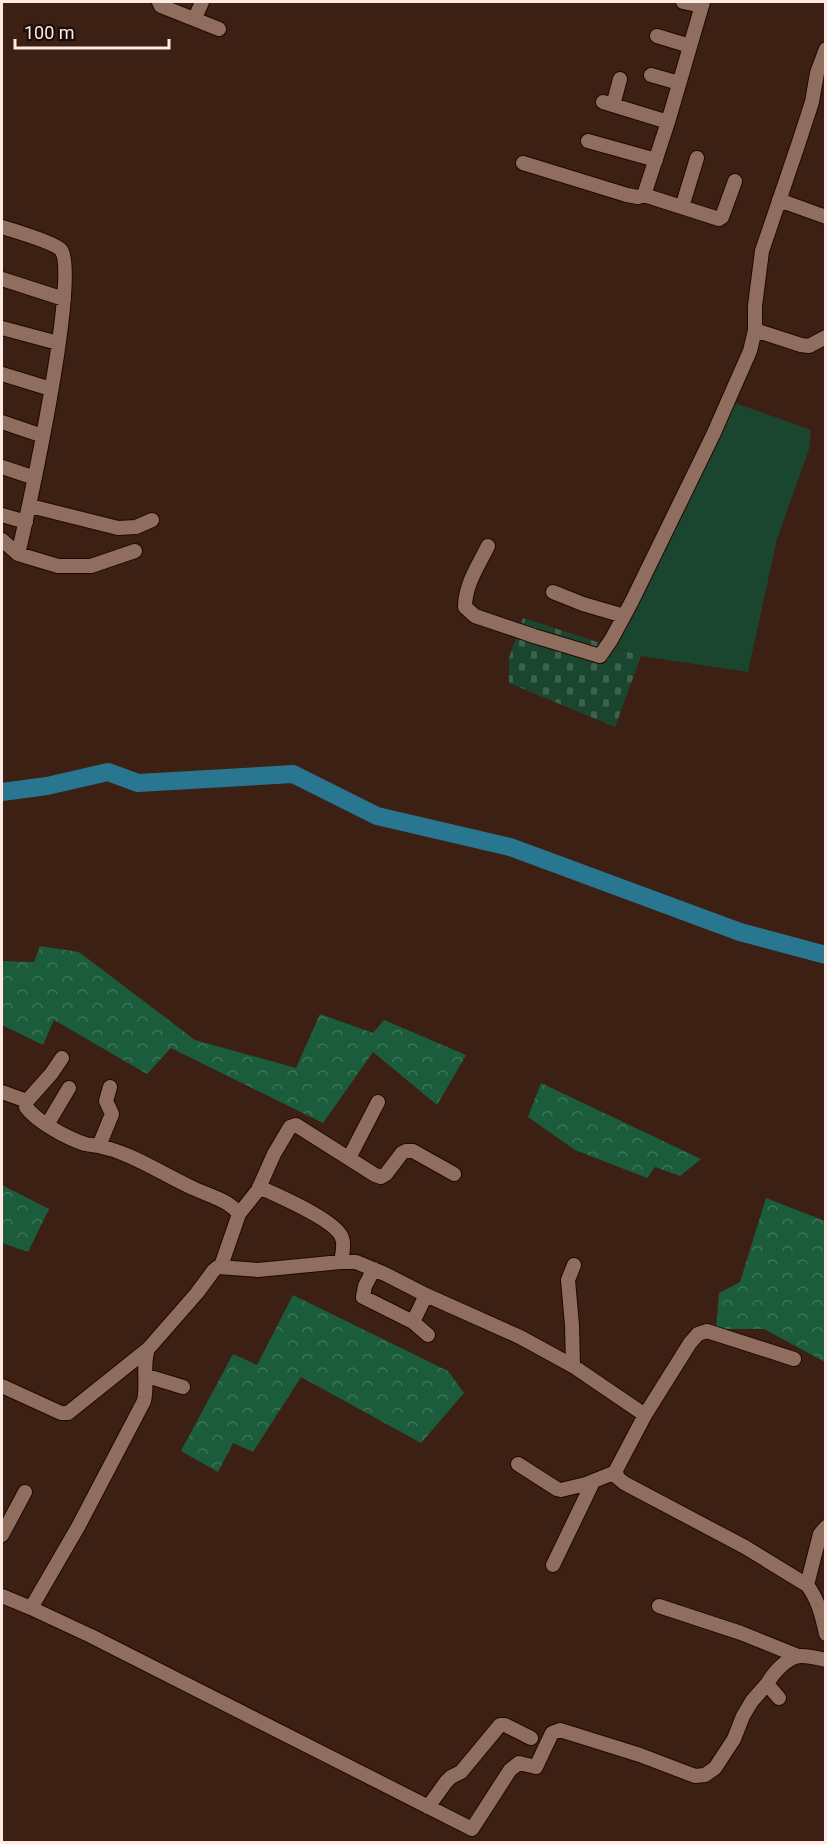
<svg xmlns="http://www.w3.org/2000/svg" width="827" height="1844" font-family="Roboto,sans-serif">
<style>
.green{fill:#1a462f}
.forest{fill:url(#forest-crowns)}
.cemetery{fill:url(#cemetery-stones)}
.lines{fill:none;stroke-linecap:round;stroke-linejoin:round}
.river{stroke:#297691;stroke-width:18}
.minor-casing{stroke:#210801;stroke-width:16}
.minor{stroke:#8f6d5f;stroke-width:14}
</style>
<defs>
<pattern id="forest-crowns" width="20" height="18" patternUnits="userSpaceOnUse" patternTransform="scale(1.5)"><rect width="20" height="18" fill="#1b5c3c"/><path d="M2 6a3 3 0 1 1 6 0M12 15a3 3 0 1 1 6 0" fill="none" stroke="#3d7458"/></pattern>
<pattern id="cemetery-stones" width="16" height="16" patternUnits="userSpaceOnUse" patternTransform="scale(1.5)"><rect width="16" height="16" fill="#1a462f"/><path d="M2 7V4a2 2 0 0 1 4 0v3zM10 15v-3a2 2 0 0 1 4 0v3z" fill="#3c614d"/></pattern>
</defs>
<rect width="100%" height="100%" fill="#3c2013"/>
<path class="green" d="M 724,399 L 811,430 L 809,449 L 777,539 L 748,672 L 641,656 L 615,647 L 667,519 Z"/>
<path class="forest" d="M 40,946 L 79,952 L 195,1040 L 296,1068 L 320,1014 L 373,1033 L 384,1020 L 466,1055 L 437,1105 L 373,1052 L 323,1123 L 171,1048 L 147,1074 L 54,1020 L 43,1045 L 2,1025 L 2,961 L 34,962 Z
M 541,1083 L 701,1159 L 680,1176 L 655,1167 L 647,1178 L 575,1150 L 528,1117 Z
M 2,1185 L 49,1209 L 28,1252 L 2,1243 Z
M 766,1198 L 825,1221 L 825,1362 L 764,1329 L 716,1329 L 719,1293 L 740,1282 Z
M 293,1295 L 448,1371 L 464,1393 L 421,1443 L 301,1377 L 253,1452 L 233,1443 L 218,1472 L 181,1451 L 233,1354 L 257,1365 Z"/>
<path class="cemetery" d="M 523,618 L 641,656 L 615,727 L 509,683 L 509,658 Z"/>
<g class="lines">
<path class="river" d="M 2,792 L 47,786 L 108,772 L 138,783 L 293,774 L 377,816 L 510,847 L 740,932 L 826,955"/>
<defs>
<path id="minor" d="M 159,2 L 161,6 L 219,29
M 683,2 L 702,6
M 195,18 L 202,2
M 657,36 L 690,46
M 651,75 L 679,83
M 603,102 L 668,122
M 613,105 L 620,79
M 588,141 L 656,160
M 523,163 L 627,195 L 638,197 L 644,195 L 668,122 L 703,2
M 644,195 L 719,219 L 722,217 L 735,181
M 779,200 L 826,217
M 682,207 L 697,158
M 2,227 C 12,230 55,243 61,250 C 80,274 28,514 18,554
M 2,279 L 64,299
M 2,328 L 58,343
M 755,330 L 801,345 L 809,346 L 826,337
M 2,374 L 51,389
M 2,422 L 43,436
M 2,467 L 35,478
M 30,506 L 118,528 L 136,527 L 152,520
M 2,515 L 26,522
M 2,540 L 18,554 L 58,566 L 91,566 L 135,551
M 488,546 C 478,566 465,585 465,607 L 475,616 L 534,636 L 600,656 L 611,640 L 624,616
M 553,592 L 583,604 L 624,616 L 632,601 L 713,435 L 750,351 L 755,330 L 755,306 L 762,251 L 798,145 L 812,102 L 817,73 L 826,49
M 62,1058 L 51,1074 L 27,1101 L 26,1107 C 37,1122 67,1138 85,1144 C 89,1145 94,1145 98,1146 C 108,1148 120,1152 129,1156 C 152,1166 173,1179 195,1189 C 210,1196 229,1200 239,1214 L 221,1266
M 2,1092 L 27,1101
M 47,1125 L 69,1088
M 99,1146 L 112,1114 L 106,1101 L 110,1087
M 349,1158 L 378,1102
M 259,1187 C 277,1195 337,1221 342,1238 C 345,1245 342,1255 341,1262
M 239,1214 L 258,1190 L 274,1154 L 290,1127 L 296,1125 L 375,1175 L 381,1177 L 386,1174 L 402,1153 L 406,1151 L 413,1151 L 454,1174
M 374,1269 L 365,1286 L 363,1297 L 413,1322
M 426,1295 L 413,1322 L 428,1335
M 573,1366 L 572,1325 L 568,1280 L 574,1265
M 147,1376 L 183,1387
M 2,1386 L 61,1413 L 68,1413 L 148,1349
M 645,1415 L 690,1343 L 698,1334 L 707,1331 L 794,1359
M 518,1464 L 557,1489 L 561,1490 L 586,1484 L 616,1472
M 2,1535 L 25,1492
M 553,1565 L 593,1482
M 807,1585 L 820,1534 L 826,1527
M 2,1596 L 31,1608 L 78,1527 L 144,1401 C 148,1384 142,1365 148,1349 L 197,1293 L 214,1270 L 218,1267 L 258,1270 L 341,1262 L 356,1262 L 385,1274 L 426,1295 L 520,1337 L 573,1366 L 645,1415 L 616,1470 L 617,1477 L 624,1483 L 745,1547 L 807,1585 C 818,1599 822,1616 826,1634
M 659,1606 L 741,1633 L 798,1656
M 31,1608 L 91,1636 L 472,1829 L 510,1770 L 519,1763 L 536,1767 L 552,1733 L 560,1730 L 640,1755 L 695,1776 L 705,1775 L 715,1768 L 734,1739 L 743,1716 L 752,1701 L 767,1684
M 779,1698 L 767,1684 C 773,1673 788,1656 801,1656 C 809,1656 818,1658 826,1660
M 428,1807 L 446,1782 L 451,1777 L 461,1772 L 500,1725 L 505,1725 L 531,1738"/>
</defs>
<use href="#minor" class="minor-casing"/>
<use href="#minor" class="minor"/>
</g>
<rect width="827" height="1844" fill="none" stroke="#feeae2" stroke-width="6"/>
<path d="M15 39v9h154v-9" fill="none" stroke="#feeae2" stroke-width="3"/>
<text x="24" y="39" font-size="18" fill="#feeae2" stroke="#1a0d08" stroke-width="4.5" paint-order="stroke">100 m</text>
</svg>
